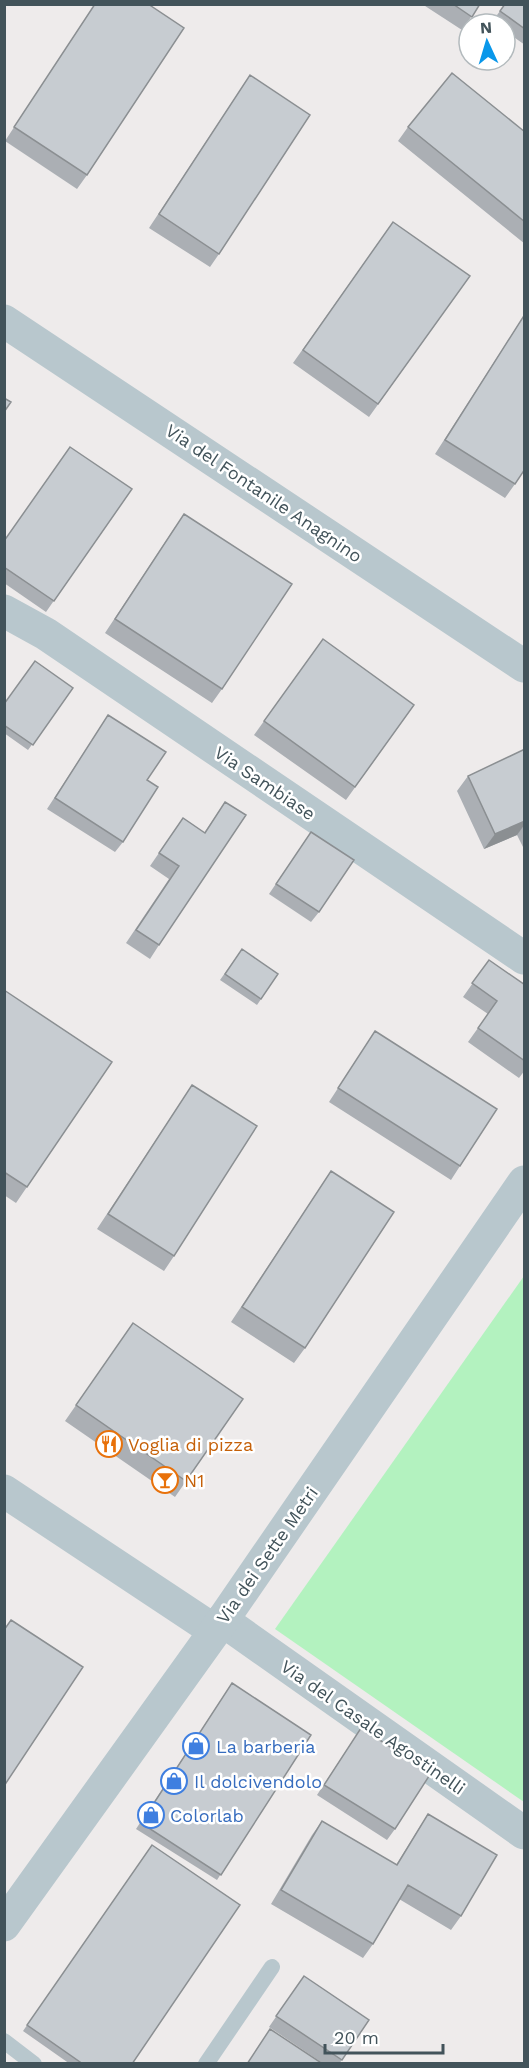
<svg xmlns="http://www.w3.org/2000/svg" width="529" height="2068" font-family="'Work Sans',sans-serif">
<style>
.green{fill:#b3f2bf}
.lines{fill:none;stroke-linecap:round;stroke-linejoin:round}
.service{stroke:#b8c7cd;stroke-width:16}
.minor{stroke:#b8c7cd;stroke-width:33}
.tertiary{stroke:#b8c7cd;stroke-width:33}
.wall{fill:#abafb4}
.shaded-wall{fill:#8b8f92}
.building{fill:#c7ccd1;stroke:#8b8f92;stroke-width:1.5}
.labels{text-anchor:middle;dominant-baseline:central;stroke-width:5;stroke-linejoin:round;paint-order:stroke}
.street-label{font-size:18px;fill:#42535a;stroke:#fff}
.food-label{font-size:18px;fill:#c56008;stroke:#fff;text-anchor:start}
.shop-label{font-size:18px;fill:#366cbe;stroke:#fff;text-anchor:start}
</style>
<rect width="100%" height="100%" fill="#eeebeb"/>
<path class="green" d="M 524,1276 L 524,1802 L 275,1629 Z"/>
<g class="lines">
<path class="service" d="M 4,2041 L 34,2064
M 206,2064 L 272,1967"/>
<path class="minor" d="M 4,321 L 524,666
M 4,611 L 46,634 L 524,958
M 4,1491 L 215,1631
M 222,1620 L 524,1833"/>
<path class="tertiary" d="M 4,1925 L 215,1631 L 524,1182"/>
</g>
<path class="wall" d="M 95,4 L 148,4 L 87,175 L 77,189 L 5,141 Z
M 422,4 L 480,4 L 462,30 Z
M 505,4 L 525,4 L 525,45 L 505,31 L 505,24 L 496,24 L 492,22 Z
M 250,75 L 219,254 L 210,267 L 149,228 Z
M 408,127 L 525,132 L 525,244 L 398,141 Z
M 393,222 L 470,276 L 369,417 L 293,363 Z
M 525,314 L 515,484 L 505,498 L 435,454 Z
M 132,489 L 46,612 L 4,583 L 4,541 Z
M 175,527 L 222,689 L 212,703 L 105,633 Z
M 323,639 L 414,705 L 346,800 L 254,735 Z
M 73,688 L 28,750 L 4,733 L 4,704 Z
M 108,715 L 147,780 L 123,842 L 115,852 L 47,809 Z
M 525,749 L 525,851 L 517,835 L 484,849 L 457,791 L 468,776 Z
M 225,802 L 159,945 L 150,959 L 126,943 L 169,879 L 150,866 L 183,818 L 204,833 Z
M 311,832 L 319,912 L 311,922 L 269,894 Z
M 242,949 L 278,974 L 257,1005 L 220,980 Z
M 489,960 L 525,985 L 525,1070 L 519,1078 L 468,1042 L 488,1014 L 463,997 Z
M 4,990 L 112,1062 L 16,1203 L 4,1195 Z
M 375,1031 L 460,1166 L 451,1180 L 329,1102 Z
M 192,1085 L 174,1256 L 164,1271 L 97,1229 Z
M 331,1171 L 305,1348 L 294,1363 L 231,1322 Z
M 133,1323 L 243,1399 L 175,1497 L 65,1421 Z
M 232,1683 L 311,1735 L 217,1880 L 136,1829 Z
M 361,1728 L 395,1829 L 387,1840 L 317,1795 Z
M 428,1814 L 461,1916 L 451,1930 L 399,1899 L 373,1944 L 363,1958 L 271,1904 L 312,1835 L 322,1821 L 396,1865 L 419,1828 Z
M 152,1845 L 132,2064 L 70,2064 L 23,2031 Z
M 304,1976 L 369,2020 L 339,2064 L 324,2064 L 269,2027 Z"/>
<path class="shaded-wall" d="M 525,821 L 525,824 L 517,835 L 484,849 L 495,834 Z"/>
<path class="building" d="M 95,4 L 148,4 L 184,28 L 87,175 L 14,127 Z
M 453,4 L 480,4 L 472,17 Z
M 505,4 L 525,4 L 525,29 L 500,11 Z
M 452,73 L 525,132 L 525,222 L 408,127 Z
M 250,75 L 310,115 L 219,254 L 159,214 Z
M 393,222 L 470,276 L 378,404 L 303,350 Z
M 525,314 L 525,469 L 515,484 L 445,440 Z
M 4,398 L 11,402 L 4,412 Z
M 70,447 L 132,489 L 54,601 L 4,567 L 4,541 Z
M 184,514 L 292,584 L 222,689 L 115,619 Z
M 323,639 L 414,705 L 355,787 L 264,721 Z
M 35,661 L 73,688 L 33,745 L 4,725 L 4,704 Z
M 108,715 L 166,752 L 147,780 L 158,787 L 123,842 L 55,798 Z
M 525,749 L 525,821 L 495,834 L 468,776 Z
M 225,802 L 246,815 L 159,945 L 136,930 L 179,866 L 159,853 L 183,818 L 205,833 Z
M 311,832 L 354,860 L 319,912 L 276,884 Z
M 242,949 L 278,974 L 261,999 L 225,974 Z
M 489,960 L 525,985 L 525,1061 L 478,1028 L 497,1001 L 472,983 Z
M 4,990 L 112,1062 L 27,1187 L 4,1172 Z
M 375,1031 L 497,1109 L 460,1166 L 338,1088 Z
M 192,1085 L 257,1126 L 174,1256 L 108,1214 Z
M 331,1171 L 394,1212 L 305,1348 L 242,1307 Z
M 133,1323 L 243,1399 L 186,1481 L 76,1405 Z
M 11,1620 L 83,1667 L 4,1786 L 4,1630 Z
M 232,1683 L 311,1735 L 221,1875 L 141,1823 Z
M 361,1728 L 431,1773 L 395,1829 L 324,1785 Z
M 428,1814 L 497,1855 L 461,1916 L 408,1885 L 373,1944 L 281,1890 L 322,1821 L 397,1865 Z
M 152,1845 L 240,1905 L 132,2064 L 83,2064 L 27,2025 Z
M 304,1976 L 369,2020 L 342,2060 L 276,2016 Z
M 270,2029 L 323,2064 L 247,2064 Z"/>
<defs>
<symbol id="restaurant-ring" viewBox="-11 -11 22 22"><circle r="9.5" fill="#fff" stroke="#e8710a" stroke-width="1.5"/><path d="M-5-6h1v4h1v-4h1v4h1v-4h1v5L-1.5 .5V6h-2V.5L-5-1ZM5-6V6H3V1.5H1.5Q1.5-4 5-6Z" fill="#e8710a"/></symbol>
<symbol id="bar-ring" viewBox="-11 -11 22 22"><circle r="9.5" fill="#fff" stroke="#e8710a" stroke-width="1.5"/><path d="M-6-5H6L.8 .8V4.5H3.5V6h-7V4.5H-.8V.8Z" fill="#e8710a"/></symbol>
<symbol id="shop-ring" viewBox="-11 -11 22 22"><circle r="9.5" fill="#fff" stroke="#3f7fe0" stroke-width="1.5"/><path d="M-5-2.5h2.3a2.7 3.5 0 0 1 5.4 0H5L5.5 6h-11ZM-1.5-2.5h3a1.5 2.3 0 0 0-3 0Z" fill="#3f7fe0"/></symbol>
</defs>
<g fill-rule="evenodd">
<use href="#restaurant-ring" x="94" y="1429" width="30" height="30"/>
<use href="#bar-ring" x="150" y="1465" width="30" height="30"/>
<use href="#shop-ring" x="181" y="1731" width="30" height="30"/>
<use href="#shop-ring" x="159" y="1766" width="30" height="30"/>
<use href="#shop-ring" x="136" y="1800" width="30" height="30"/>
</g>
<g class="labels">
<g class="street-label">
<text transform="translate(264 493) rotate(34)">Via del Fontanile Anagnino</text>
<text transform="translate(265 783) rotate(34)">Via Sambiase</text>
<text transform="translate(267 1555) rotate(-55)">Via dei Sette Metri</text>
<text transform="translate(373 1727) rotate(35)">Via del Casale Agostinelli</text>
</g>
<g class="food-label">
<text x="128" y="1444">Voglia di pizza</text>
<text x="184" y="1480">N1</text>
</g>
<g class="shop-label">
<text x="216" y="1746">La barberia</text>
<text x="194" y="1781">Il dolcivendolo</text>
<text x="170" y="1815">Colorlab</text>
</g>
</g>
<rect width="529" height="2068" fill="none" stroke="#42535a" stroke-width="12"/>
<g transform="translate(487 42) rotate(356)"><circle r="28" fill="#ffffff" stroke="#b3babd" stroke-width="1.5"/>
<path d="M0-4.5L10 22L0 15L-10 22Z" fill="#0997ea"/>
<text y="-9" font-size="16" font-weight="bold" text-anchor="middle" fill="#42535a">N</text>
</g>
<path d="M325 2044v9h118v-9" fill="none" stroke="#42535a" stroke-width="3"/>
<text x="334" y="2044" font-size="18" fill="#42535a" stroke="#ffffff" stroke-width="4.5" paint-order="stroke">20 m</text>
</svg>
